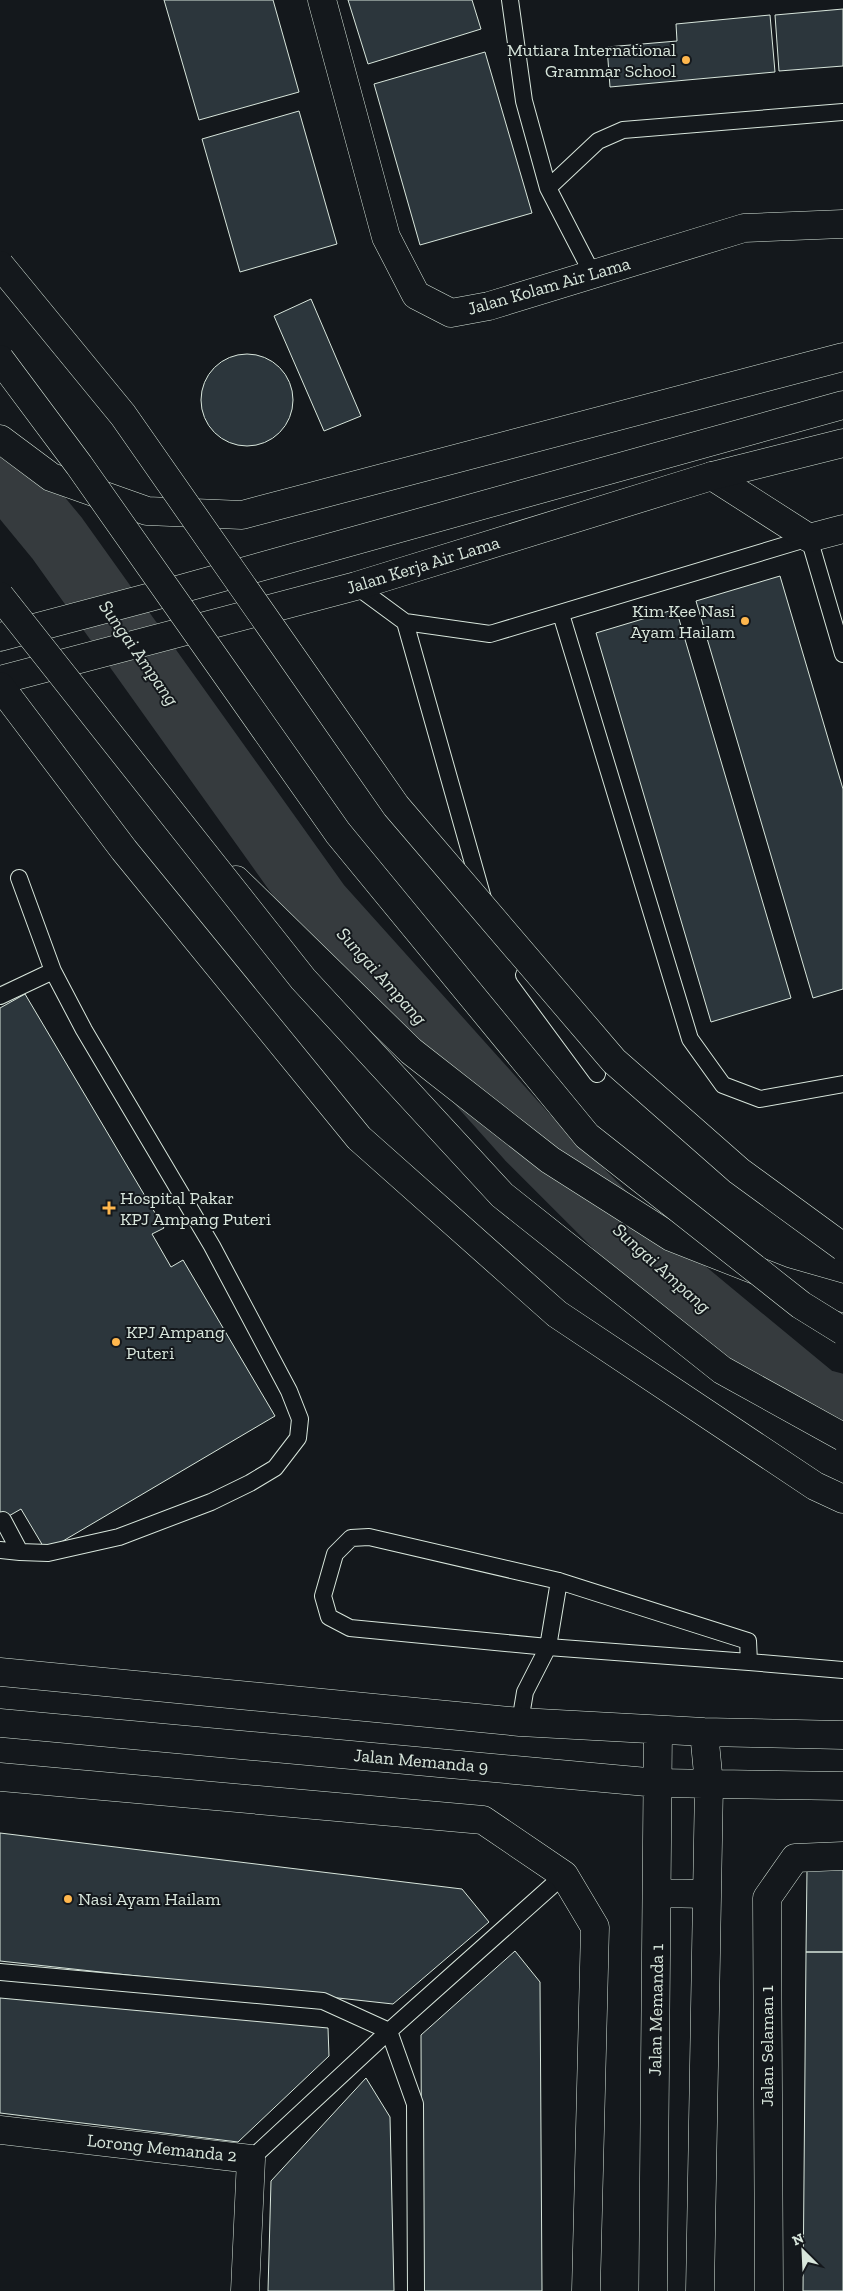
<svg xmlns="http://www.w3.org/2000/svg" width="843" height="2291" font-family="'Zilla Slab',serif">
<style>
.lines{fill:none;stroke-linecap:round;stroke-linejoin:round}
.river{stroke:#363b3e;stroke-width:64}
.building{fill:#2c363c;stroke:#d8e6dc}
.lane-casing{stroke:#d8e6dc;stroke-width:18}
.street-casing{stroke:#d8e6dc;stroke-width:29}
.secondary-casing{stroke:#d8e6dc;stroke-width:29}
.highway-casing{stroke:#d8e6dc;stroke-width:29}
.lane{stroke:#14181c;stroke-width:16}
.street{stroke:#14181c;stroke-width:28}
.secondary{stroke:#14181c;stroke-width:28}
.highway{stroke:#14181c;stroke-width:28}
.highway-bridge-casing{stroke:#d8e6dc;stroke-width:29;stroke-linecap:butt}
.highway-bridge{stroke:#14181c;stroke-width:28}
.poi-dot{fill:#ffb74d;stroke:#14181c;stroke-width:2}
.labels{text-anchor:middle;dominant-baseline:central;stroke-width:4;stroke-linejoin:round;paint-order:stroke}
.poi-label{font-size:18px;fill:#d8e6dc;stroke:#14181c;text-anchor:start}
.street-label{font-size:18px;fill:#d8e6dc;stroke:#14181c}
.water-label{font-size:19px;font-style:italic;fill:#d8e6dc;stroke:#14181c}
</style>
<rect width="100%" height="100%" fill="#14181c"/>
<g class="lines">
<path class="river" d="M 0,469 L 57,538 L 319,905 L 528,1138 L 661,1271 L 817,1400 L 843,1407"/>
</g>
<path class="building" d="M 164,0 L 273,0 L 299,92 L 199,120 Z
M 348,0 L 472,0 L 481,29 L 368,64 Z
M 843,9 L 843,66 L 779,71 L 775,15 Z
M 770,15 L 775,72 L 610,87 L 607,47 L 677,41 L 676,24 Z
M 485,52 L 532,213 L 420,245 L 374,84 Z
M 299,111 L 337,244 L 240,272 L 202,139 Z
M 311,299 L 361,416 L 324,431 L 274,316 Z
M201 400a46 46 0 1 1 92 0a46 46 0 1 1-92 0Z
M 780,576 L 843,789 L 843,989 L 813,998 L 696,601 Z
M 676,609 L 791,998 L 711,1022 L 596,633 Z
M 25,994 L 164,1228 L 152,1234 L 171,1267 L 183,1260 L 275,1416 L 46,1551 L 21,1509 L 0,1521 L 0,1008 Z
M 0,1833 L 462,1889 L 489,1922 L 393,2004 L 0,1961 Z
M 807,1869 L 843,1869 L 843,1952 L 806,1952 Z
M 515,1951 L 540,1982 L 542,2291 L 422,2291 L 421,2035 Z
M 806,1952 L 843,1952 L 843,2291 L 803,2291 Z
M 0,1998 L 328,2028 L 329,2056 L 238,2142 L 0,2113 Z
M 366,2078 L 390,2117 L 394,2291 L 268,2291 L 271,2181 Z"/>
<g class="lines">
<defs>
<path id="lane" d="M 510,0 L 524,101 L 548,188 L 593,275
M 548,188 L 598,141 L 623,130 L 843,112
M 356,586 L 405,622 L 490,634 L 809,538 L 843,654
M 561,614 L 690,1039 L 723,1085 L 760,1099 L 843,1084
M 405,622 L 484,902
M 19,878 L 53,971
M 524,975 L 597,1074
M 0,996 L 53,971 L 84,1030 L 212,1246 L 289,1391 L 300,1419 L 298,1438 L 275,1468 L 250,1483 L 211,1502 L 119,1537 L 48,1553 L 20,1552
M 0,1550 L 20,1552 L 3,1520
M 749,1662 L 548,1647 L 350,1628 L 329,1617 L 323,1596 L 335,1554 L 351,1538 L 369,1537 L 559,1581 L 748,1641 L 749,1662 L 843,1670
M 520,1722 L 525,1692 L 548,1647 L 559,1581
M 0,1972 L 323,2001 L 389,2031 L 415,2104 L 416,2291
M 251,2159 L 389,2031 L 564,1875"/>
<path id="street" d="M 322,0 L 386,237 L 416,295 L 451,313 L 489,306 L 744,228 L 843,224
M 712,476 L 809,538 L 843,529
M 0,1777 L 483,1820 L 564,1875 L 595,1927 L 586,2291
M 0,2130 L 251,2159 L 245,2291
M 769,2291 L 767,1898 L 795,1858 L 843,1856"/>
<path id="secondary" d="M 0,637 L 177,590 L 843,405
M 0,680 L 356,586 L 712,476 L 843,443
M 0,1672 L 520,1722 L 704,1732 L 843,1735
M 0,1723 L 658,1783 L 843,1786
M 657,1893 L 707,1894
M 653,2291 L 658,1730
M 700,2291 L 709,1784 L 704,1732"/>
<path id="highway" d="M 0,439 L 51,477 L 147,511 L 242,515 L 843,357
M 0,686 L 124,850 L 359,1138 L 557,1314 L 815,1486 L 843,1499
M 236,880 L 411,1051 L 550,1160 L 671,1237 L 783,1281 L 843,1298"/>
</defs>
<use href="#lane" class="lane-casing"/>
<use href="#street" class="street-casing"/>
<use href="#secondary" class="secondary-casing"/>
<use href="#highway" class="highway-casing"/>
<use href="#lane" class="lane"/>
<use href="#street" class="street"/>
<use href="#secondary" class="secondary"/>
<use href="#highway" class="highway"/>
<defs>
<path id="highway-bridge" d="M 0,265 L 123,415 L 396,806 L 614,1061 L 739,1171 L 843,1247
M 0,359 L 79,465 L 338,833 L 587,1136 L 801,1305 L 843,1331
M 0,596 L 303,979 L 502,1195 L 722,1370 L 843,1437"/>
</defs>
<use href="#highway-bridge" class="highway-bridge-casing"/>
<use href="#highway-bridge" class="highway-bridge"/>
</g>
<g class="poi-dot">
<circle cx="686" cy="60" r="5"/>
<circle cx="745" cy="621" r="5"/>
<path d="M106.5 1200.5h5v5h5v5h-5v5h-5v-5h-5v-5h5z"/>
<circle cx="116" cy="1342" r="5"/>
<circle cx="68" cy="1899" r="5"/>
</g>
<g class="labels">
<g class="poi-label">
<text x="676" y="50" text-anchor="end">Mutiara International<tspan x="676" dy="21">Grammar School</tspan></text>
<text x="735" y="611" text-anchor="end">Kim Kee Nasi<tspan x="735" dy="21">Ayam Hailam</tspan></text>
<text x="120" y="1198">Hospital Pakar<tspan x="120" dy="21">KPJ Ampang Puteri</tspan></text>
<text x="126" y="1332">KPJ Ampang<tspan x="126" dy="21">Puteri</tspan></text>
<text x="78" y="1899">Nasi Ayam Hailam</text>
</g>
<g class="street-label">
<text transform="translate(549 286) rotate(-16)">Jalan Kolam Air Lama</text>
<text transform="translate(423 565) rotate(-17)">Jalan Kerja Air Lama</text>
<text transform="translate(421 1761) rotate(5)">Jalan Memanda 9</text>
<text transform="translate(656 2010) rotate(-89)">Jalan Memanda 1</text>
<text transform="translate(767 2046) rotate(-90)">Jalan Selaman 1</text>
<text transform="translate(162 2148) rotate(6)">Lorong Memanda 2</text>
</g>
<g class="water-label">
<text transform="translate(139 653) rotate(55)">Sungai Ampang</text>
<text transform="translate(382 976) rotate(48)">Sungai Ampang</text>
<text transform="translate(662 1268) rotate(42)">Sungai Ampang</text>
</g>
</g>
<g transform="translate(803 2251) rotate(336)" stroke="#14181c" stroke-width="4" paint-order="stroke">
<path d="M0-4L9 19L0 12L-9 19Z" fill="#d8e6dc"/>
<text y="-8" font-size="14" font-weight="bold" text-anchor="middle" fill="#d8e6dc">N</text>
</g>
</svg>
